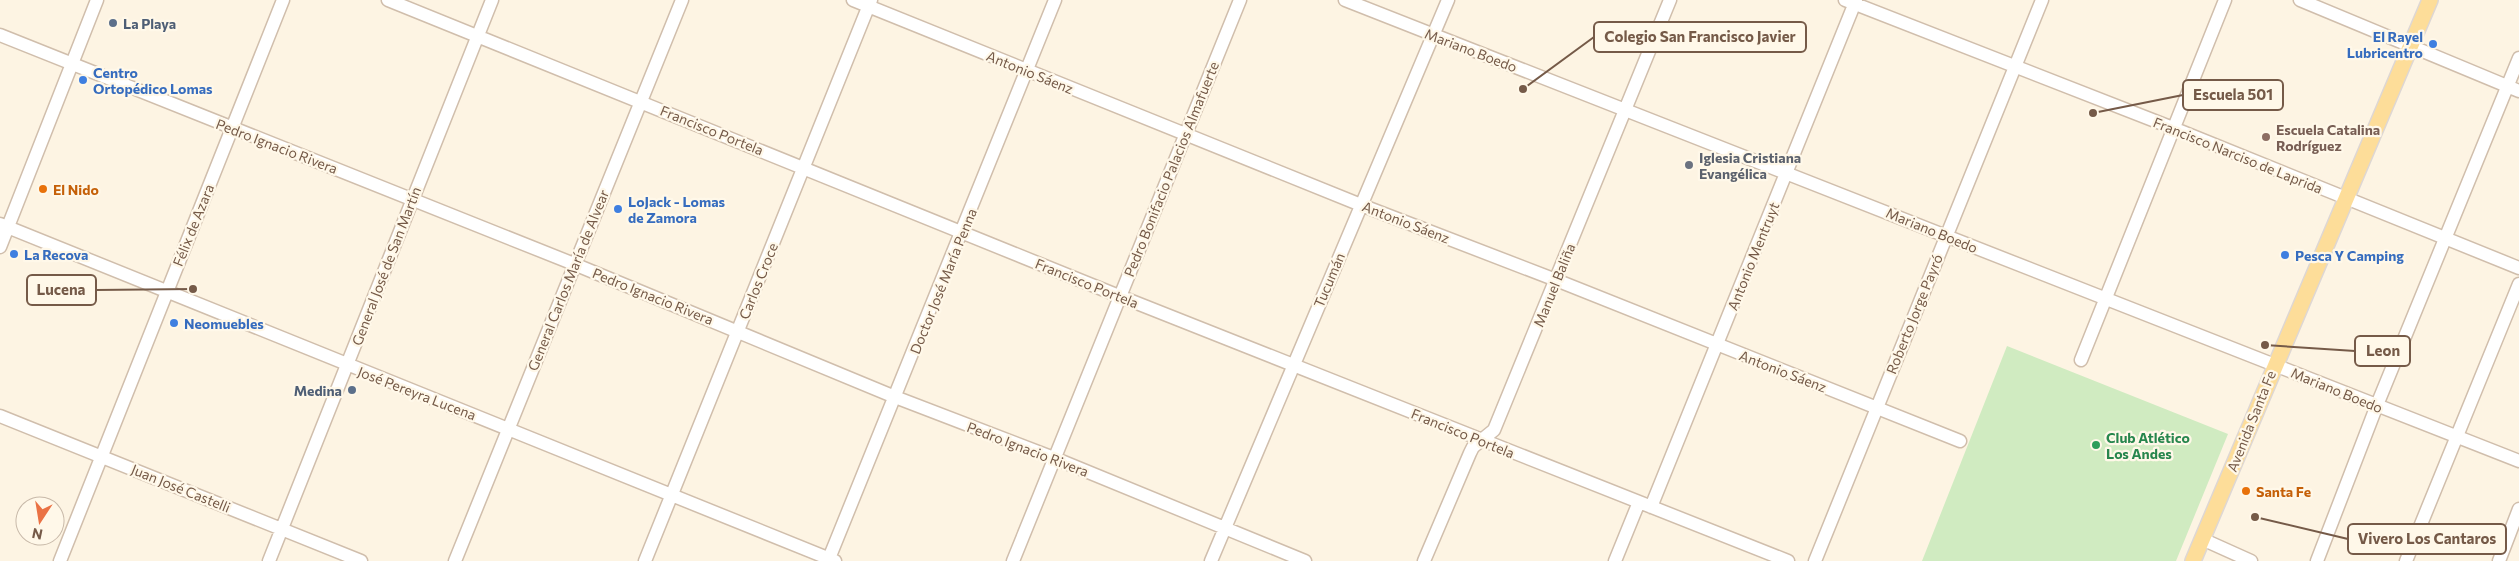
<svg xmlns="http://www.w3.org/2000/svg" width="2519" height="561" font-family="Commissioner,sans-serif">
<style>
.park{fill:#d0ebc1}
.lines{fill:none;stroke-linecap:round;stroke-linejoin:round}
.minor-casing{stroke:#d0beac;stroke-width:15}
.major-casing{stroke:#ded7d3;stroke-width:18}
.minor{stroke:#fff;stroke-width:12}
.major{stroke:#fddd99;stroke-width:15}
.service-dot{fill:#5c6f8a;stroke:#fff8e9;stroke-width:2}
.shop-dot{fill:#3f7fe0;stroke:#fff8e9;stroke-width:2}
.education-dot{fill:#8d6e63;stroke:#fff8e9;stroke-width:2}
.worship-dot{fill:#6b7280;stroke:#fff8e9;stroke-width:2}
.food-dot{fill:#e8710a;stroke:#fff8e9;stroke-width:2}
.leisure-dot{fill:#2e9e5b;stroke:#fff8e9;stroke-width:2}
.labels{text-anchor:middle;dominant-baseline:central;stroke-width:4.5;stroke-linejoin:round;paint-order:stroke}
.service-label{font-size:14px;font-weight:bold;fill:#4e5e75;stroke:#fff8e9;text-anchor:start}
.shop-label{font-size:14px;font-weight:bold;fill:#366cbe;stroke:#fff8e9;text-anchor:start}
.street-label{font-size:14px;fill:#755a48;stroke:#fff8e9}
.education-label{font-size:14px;font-weight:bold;fill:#785e54;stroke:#fff8e9;text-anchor:start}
.worship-label{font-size:14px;font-weight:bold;fill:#5b616d;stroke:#fff8e9;text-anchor:start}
.food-label{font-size:14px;font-weight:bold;fill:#c56008;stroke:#fff8e9;text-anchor:start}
.leisure-label{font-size:14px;font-weight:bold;fill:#27864d;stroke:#fff8e9;text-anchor:start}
.leader{fill:none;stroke:#755a48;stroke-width:2}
.callout-dot{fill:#755a48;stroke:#fff8e9;stroke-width:2}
.callout{fill:#fff8e9;stroke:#755a48;stroke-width:2}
.callout-label{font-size:15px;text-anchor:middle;font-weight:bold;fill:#755a48}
</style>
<rect width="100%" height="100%" fill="#fdf4e3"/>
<path class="park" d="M 2007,346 L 2228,434 L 2176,561 L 1922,561 Z"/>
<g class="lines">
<defs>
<path id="minor" d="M 388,0 L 1119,296 L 1788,561
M 853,0 L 1361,205 L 1556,280 L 1960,441
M 1345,0 L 2519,461
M 1845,0 L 2173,128 L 2519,268
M 2300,0 L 2519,91
M 0,35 L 574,264 L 895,397 L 1054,458 L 1305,561
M 0,224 L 835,561
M 0,247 L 97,0
M 2081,360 L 2225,0
M 0,416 L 361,561
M 1651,507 L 1856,0
M 2202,539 L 2251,561
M 60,561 L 283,0
M 269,561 L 492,0
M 455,561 L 682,0
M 645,561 L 871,0
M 828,561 L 1055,0
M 1013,561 L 1240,0
M 1211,561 L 1448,0
M 1424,561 L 1470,453 L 1473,447 L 1494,430 L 1670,0
M 1615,561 L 1639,502
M 1815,561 L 2042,0
M 2317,561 L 2377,405 L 2519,58
M 2406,561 L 2519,284
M 2499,561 L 2519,509"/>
<path id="major" d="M 2193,561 L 2430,0"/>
</defs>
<use href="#minor" class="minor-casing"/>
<use href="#major" class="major-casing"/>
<use href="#minor" class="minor"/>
<use href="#major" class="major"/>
</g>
<g class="service-dot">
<circle cx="113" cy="23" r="5"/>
<circle cx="352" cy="390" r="5"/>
</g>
<g class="shop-dot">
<circle cx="2433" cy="44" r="5"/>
<circle cx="83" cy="80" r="5"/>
<circle cx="618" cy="209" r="5"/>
<circle cx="14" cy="254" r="5"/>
<circle cx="2285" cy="255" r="5"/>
<circle cx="174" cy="323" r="5"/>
</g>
<circle class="education-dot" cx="2266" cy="137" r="5"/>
<circle class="worship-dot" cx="1689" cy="165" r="5"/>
<g class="food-dot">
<circle cx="43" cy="189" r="5"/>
<circle cx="2246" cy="491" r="5"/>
</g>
<circle class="leisure-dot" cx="2096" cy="445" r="5"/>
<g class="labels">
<g class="service-label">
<text x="123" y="23">La Playa</text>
<text x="342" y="390" text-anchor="end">Medina</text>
</g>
<g class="shop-label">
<text x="2423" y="36" text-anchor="end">El Rayel<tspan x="2423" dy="16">Lubricentro</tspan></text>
<text x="93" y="72">Centro<tspan x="93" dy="16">Ortopédico Lomas</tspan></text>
<text x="628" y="201">LoJack - Lomas<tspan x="628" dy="16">de Zamora</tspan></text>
<text x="24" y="254">La Recova</text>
<text x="2295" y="255">Pesca Y Camping</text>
<text x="184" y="323">Neomuebles</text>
</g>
<g class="street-label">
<text transform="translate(1471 50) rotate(21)">Mariano Boedo</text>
<text transform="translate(1030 72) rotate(22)">Antonio Sáenz</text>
<text transform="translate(712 130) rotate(22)">Francisco Portela</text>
<text transform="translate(277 146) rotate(21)">Pedro Ignacio Rivera</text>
<text transform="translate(2238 155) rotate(22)">Francisco Narciso de Laprida</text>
<text transform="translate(1171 169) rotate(-68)">Pedro Bonifacio Palacios Almafuerte</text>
<text transform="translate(1406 222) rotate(21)">Antonio Sáenz</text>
<text transform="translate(193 225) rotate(-68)">Félix de Azara</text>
<text transform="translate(1932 230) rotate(22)">Mariano Boedo</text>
<text transform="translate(1753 256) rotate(-68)">Antonio Mentruyt</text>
<text transform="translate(386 266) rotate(-69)">General José de San Martín</text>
<text transform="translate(568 280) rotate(-68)">General Carlos María de Alvear</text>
<text transform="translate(1329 280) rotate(-67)">Tucumán</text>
<text transform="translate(758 281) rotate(-68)">Carlos Croce</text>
<text transform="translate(943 281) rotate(-68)">Doctor José María Penna</text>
<text transform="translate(1087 283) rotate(22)">Francisco Portela</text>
<text transform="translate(1554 285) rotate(-68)">Manuel Baliña</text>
<text transform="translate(653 296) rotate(22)">Pedro Ignacio Rivera</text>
<text transform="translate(1914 314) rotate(-68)">Roberto Jorge Payró</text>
<text transform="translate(1783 371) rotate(21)">Antonio Sáenz</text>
<text transform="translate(2337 390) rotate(22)">Mariano Boedo</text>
<text transform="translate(417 393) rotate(21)">José Pereyra Lucena</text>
<text transform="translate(2251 421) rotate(-68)">Avenida Santa Fe</text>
<text transform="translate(1463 433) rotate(22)">Francisco Portela</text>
<text transform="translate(1028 449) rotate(21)">Pedro Ignacio Rivera</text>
<text transform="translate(181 488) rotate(22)">Juan José Castelli</text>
</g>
<g class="education-label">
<text x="2276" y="129">Escuela Catalina<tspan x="2276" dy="16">Rodríguez</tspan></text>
</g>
<g class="worship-label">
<text x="1699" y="157">Iglesia Cristiana<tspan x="1699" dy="16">Evangélica</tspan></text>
</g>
<g class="food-label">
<text x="53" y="189">El Nido</text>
<text x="2256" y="491">Santa Fe</text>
</g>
<g class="leisure-label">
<text x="2106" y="437">Club Atlético<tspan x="2106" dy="16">Los Andes</tspan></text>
</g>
</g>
<path class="leader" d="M1523 89L1594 37M2093 113L2183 95M193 289L96 290M2265 345L2355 351M2255 517L2348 539"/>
<g class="callout-dot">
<circle cx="1523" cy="89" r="5"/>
<circle cx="2093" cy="113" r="5"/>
<circle cx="193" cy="289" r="5"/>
<circle cx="2265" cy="345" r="5"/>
<circle cx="2255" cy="517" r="5"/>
</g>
<g class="callout">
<rect x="1594" y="22" width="212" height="30" rx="5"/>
<rect x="2183" y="80" width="100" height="30" rx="5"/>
<rect x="27" y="275" width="69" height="30" rx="5"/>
<rect x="2355" y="336" width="55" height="30" rx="5"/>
<rect x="2348" y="524" width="158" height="30" rx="5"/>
</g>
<g class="callout-label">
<text x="1700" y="42">Colegio San Francisco Javier</text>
<text x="2233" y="100">Escuela 501</text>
<text x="61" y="295">Lucena</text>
<text x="2383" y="356">Leon</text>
<text x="2427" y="544">Vivero Los Cantaros</text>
</g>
<g transform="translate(40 521) rotate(192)"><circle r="24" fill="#fff8e9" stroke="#c8b9a9"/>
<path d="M0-4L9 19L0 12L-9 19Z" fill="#ea7244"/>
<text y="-8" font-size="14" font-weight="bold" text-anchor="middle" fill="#755a48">N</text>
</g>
</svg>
